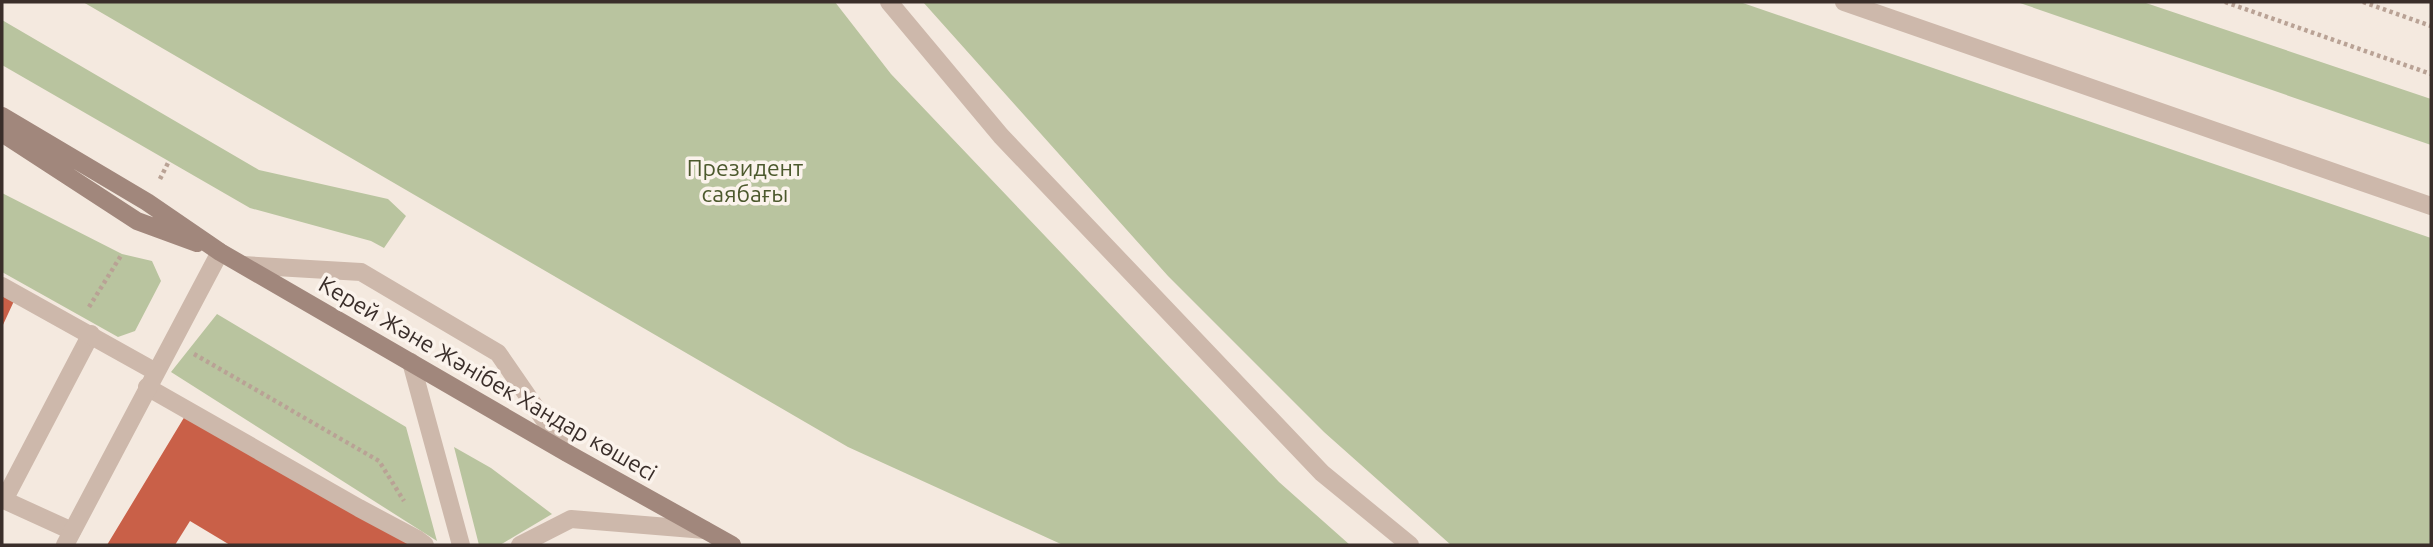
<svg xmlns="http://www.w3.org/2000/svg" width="2433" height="547" font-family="Ubuntu,sans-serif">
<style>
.green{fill:#b9c49f}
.building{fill:#c96048}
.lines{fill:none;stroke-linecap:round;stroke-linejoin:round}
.path{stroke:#b9a295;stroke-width:4.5;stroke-dasharray:3.5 3.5;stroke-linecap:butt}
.lane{stroke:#cdb8ab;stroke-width:18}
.street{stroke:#cdb8ab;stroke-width:18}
.secondary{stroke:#a1877c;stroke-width:18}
.labels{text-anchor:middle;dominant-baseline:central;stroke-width:7;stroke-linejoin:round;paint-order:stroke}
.park-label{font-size:23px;fill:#4c592d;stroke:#fbf3ec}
.street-label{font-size:23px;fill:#3a2e2a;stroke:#fbf3ec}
</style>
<rect width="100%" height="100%" fill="#f4e9df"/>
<path class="green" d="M 83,2 L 835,2 L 891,74 L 1279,482 L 1350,545 L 1063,545 L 848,447 Z
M 923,2 L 1740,2 L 2431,238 L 2431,545 L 1451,545 L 1324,432 L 1168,276 Z
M 2017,2 L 2143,2 L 2431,99 L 2431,145 Z
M 2,20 L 259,170 L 388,199 L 406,216 L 384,248 L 371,241 L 250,208 L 2,65 Z
M 2,193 L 122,254 L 152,261 L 161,281 L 135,331 L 118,337 L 2,272 Z
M 217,314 L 406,427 L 437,541 L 171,372 Z
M 454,447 L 491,468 L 552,514 L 500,545 L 479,545 Z"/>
<path class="building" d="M 2,295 L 14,301 L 2,327 Z
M 188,411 L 410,545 L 230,545 L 190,521 L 175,545 L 107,545 Z"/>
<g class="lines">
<path class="path" d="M 2225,2 L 2431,74
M 2363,2 L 2431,26
M 160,179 L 169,161
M 89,307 L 122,254
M 194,354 L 379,461 L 404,501"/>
<path class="lane" d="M 243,265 L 361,272 L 498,353 L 567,453
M 147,387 L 359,508 L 417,539 L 425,545
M 2,499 L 4,500 L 91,334
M 4,500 L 72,531"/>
<path class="street" d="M 889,2 L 1001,136 L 1322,473 L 1410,545
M 1844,2 L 2431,206
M 2,286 L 156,372
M 411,362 L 461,545
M 65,545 L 220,252
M 520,545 L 571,519 L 705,530"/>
<path class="secondary" d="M 2,116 L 147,202 L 220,252 L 567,453 L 732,545
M 2,133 L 137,221 L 197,243"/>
</g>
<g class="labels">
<g class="park-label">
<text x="745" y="167">Президент<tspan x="745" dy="26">саябағы</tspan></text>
</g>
<g class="street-label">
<text transform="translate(488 378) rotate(30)">Керей Және Жәнібек Хандар көшесі</text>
</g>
</g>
<rect width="2433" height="547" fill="none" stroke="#3a2e2a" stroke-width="7"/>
</svg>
